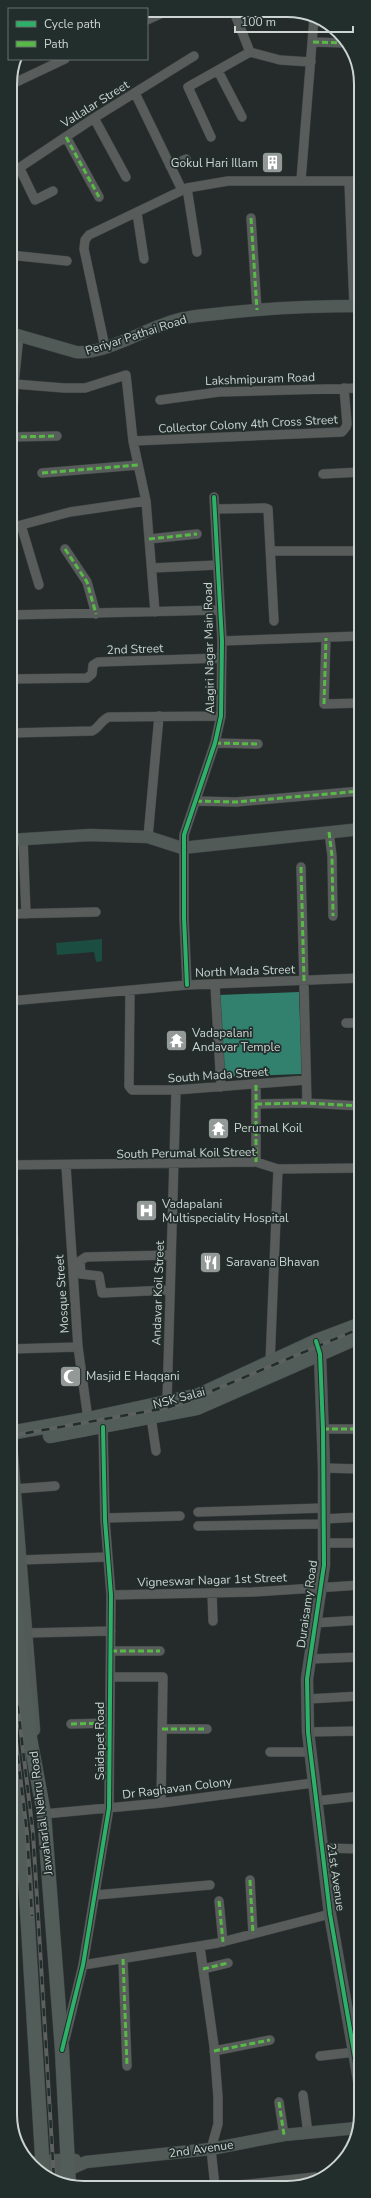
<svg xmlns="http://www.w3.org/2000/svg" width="371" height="2198" font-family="'Nunito Sans',sans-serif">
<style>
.green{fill:#1b4e41}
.water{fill:#31816e}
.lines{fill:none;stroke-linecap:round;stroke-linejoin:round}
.street-casing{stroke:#404645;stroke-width:10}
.secondary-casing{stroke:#404645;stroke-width:13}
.primary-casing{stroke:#404645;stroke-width:15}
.street{stroke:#585d5b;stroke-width:9}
.secondary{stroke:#525a58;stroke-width:12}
.primary{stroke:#525d5a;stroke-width:14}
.rail-casing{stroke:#5c6160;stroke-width:4}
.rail{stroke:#222e2b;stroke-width:2.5;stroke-dasharray:8;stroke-linecap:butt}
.quiet{stroke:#58b947;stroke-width:3;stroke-dasharray:6 3;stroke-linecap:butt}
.cycleway-casing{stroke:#222e2b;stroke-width:6}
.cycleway{stroke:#2db169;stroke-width:4}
.labels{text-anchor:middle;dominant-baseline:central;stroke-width:3.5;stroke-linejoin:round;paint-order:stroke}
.street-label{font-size:12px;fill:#ccd4d1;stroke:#222e2b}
.poi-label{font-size:12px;fill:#ccd4d1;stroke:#222e2b;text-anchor:start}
.rim{fill:none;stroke:#ccd4d1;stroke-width:2}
</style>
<rect width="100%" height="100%" fill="#252b2a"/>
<path class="green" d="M 102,939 L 102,961 L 96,962 L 94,952 L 57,955 L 56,943 Z"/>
<path class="water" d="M 299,992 L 302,1074 L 223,1077 L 219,995 Z"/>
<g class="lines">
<defs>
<path id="street" d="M 234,12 L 250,52 L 280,60 L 311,62
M 147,20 L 167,11
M 313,42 L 346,43
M 218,71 L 242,117
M 10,85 L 65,59
M 135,93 L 182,190
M 94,118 L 126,177
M 66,137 L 99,197
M 211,137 L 188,87 L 250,52
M 170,166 L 186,159
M 20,169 L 35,200 L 53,191
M 10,174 L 94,118 L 194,56
M 301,180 L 314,18
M 349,182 L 354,306
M 187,188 L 197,252
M 137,213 L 144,259
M 251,218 L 257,310
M 10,255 L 67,261
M 19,335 L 14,384 L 64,388 L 85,388 L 126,375 L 133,441 L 146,501
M 105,347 L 84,249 L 85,240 L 89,235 L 187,188 L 228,181 L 361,181
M 14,384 L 12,437 L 57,436
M 160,400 L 219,392 L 361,388
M 133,441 L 342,432 L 346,427 L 347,424 L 344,388
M 42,473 L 138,465
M 323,474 L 361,472
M 215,509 L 265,508 L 268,509 L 274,621
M 21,525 L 39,585
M 10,528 L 70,512 L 146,501 L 155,612
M 149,539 L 197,534
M 65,549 L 87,582 L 96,614
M 271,551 L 361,551
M 152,568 L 218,565
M 10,615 L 220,610
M 326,638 L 324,704 L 361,703
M 222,641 L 361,636
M 10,679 L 87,678 L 92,674 L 93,665 L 98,662 L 222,658
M 10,733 L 92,731 C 99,728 101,720 109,717 L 221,716
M 215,743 L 258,744
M 196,801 L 236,802 L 361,791
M 329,832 L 332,856 L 333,916
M 148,837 L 159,716
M 23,839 L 26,914
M 301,867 L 307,1103
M 10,914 L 96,912
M 187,985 L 184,918 L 184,835 L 215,743 L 221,716 L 222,641 L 214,497
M 215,985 L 221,1087
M 130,991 L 129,1086 L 132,1090 L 176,1090 L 306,1080
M 10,1001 L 187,985 L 361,978
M 346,1023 L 361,1023
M 256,1085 L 256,1162
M 256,1104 L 307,1103 L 361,1106
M 10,1165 L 256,1162 L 278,1169 L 361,1168
M 66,1166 L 78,1347 L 88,1419
M 170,1290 L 102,1293 L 99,1276 L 81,1274 L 80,1261 L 86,1257 L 171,1255
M 10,1349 L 78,1347
M 270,1363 L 278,1169
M 167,1402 L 176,1090
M 151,1417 L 156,1451
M 323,1429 L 361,1429
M 324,1468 L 361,1469
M 14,1489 L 55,1486
M 198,1512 L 323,1508
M 105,1518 L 180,1516
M 323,1519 L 361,1517
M 198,1526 L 323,1524
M 323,1543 L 361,1543
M 20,1560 L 108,1557
M 212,1593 L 213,1621
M 111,1595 L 253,1592 L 361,1585
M 314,1623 L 361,1620
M 27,1633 L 111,1631
M 111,1651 L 160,1651
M 310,1659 L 361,1657
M 110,1677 L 163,1677 L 161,1803
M 307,1704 L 308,1699 L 361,1696
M 71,1724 L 110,1723
M 162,1729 L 207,1729
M 308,1732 L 361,1731
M 270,1752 L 310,1752
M 316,1801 L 361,1796
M 44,1814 L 161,1803 L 313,1783
M 322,1848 L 361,1849
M 250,1880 L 253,1934
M 96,1895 L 210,1885
M 219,1901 L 223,1942
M 200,1947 L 214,2046 L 218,2097 L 218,2124 L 211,2149 L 215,2187
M 123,1959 L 127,2066
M 83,1965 L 218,1943 L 330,1914
M 203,1969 L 228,1963
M 65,2039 L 83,1965 L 109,1808 L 111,1595 L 105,1520 L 103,1427
M 214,2051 L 270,2040
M 320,2056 L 355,2052
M 10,2072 L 11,2072
M 10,2094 L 11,2093
M 303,2095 L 308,2133
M 279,2102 L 284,2135
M 221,2187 L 315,2177"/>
<path id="secondary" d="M 10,333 L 76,352 C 108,355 151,324 185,318 C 198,315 211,315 224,313 C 269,308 315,306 361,306
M 10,840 L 90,835 L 148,837 L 182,848 L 361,829
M 10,1211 L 12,1239 L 10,1300
M 317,1346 L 320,1354 L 324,1468 L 324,1565 L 307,1679 L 308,1732 L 330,1914 L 361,2092
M 10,1430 L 34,1730
M 30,2163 L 68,2159 L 75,2160
M 46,2174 L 68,2170 L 86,2162 L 211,2149 L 284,2135 L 357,2128"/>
<path id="primary" d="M 10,1433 L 88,1419 L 199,1395 L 316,1341 L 361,1324
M 50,1436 L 197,1408 L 361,1336
M 10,1571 L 30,1738 L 44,1814 L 62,2050 L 69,2186
M 10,1738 L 25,1877 L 43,2172"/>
</defs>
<use href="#street" class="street-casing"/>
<use href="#secondary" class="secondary-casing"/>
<use href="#primary" class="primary-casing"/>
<use href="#street" class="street"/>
<use href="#secondary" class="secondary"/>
<use href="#primary" class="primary"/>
<defs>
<path id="rail" d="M 10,1436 L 166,1408 L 188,1401 L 361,1328
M 10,1642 L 33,1833 L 54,2179
M 10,1692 L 27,1833 L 32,1916"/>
</defs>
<use href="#rail" class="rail-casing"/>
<use href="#rail" class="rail"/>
<path class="quiet" d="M 313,42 L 346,43
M 66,137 L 99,197
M 251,218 L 257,310
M 12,437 L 57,436
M 42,473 L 138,465
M 149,539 L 197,534
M 65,549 L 87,582 L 96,614
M 324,704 L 326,638
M 215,743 L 258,744
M 196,801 L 236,802 L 361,791
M 329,832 L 332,856 L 333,916
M 301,867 L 304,981
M 256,1085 L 256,1162
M 256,1104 L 307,1103 L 361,1106
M 323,1429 L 361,1429
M 111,1651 L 160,1651
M 71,1724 L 110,1723
M 162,1729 L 207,1729
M 250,1880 L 253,1934
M 219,1901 L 223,1942
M 123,1959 L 127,2066
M 203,1969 L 228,1963
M 214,2051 L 270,2040
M 10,2072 L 11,2072
M 10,2094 L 11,2093
M 279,2102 L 284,2135"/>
<defs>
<path id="cycleway" d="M 187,985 L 184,918 L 184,835 L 215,743 L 221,716 L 222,641 L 214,497
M 316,1341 L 320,1354 L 323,1429 L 324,1565 L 307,1679 L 308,1732 L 330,1914 L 361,2092
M 62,2050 L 83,1965 L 109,1808 L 111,1595 L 105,1520 L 103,1427"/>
</defs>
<use href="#cycleway" class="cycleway-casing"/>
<use href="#cycleway" class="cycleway"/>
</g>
<defs>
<symbol id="building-square" viewBox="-11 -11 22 22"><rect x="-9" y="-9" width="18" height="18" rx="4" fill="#929997" stroke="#222e2b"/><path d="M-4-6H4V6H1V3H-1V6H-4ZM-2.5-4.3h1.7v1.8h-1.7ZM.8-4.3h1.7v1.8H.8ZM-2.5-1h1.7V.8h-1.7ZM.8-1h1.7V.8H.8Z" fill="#fff"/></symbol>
<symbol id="temple-square" viewBox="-11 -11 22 22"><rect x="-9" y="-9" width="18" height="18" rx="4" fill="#929997" stroke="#222e2b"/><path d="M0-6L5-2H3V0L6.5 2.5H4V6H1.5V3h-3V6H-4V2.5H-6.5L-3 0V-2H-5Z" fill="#fff"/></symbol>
<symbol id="hospital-square" viewBox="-11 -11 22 22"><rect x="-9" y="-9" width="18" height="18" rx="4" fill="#929997" stroke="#222e2b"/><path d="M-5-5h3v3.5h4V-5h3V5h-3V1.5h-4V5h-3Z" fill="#fff"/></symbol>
<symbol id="restaurant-square" viewBox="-11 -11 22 22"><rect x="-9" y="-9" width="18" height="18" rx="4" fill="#929997" stroke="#222e2b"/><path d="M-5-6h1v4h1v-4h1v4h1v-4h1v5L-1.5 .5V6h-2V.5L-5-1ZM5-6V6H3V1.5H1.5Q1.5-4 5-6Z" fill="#fff"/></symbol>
<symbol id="mosque-square" viewBox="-11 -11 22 22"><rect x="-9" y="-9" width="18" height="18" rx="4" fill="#929997" stroke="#222e2b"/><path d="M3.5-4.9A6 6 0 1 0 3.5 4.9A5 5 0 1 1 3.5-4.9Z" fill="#fff"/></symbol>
</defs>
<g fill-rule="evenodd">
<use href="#building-square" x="260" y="150" width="25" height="25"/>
<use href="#temple-square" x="164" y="1028" width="25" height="25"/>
<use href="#temple-square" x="206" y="1116" width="25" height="25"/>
<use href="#hospital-square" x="134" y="1198" width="25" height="25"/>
<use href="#restaurant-square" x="198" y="1250" width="25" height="25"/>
<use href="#mosque-square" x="58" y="1364" width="25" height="25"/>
</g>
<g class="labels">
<g class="street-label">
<text transform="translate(95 104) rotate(-32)">Vallalar Street</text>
<text transform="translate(136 335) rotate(-18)">Periyar Pathai Road</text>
<text transform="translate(260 379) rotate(-2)">Lakshmipuram Road</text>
<text transform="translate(248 424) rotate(-3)">Collector Colony 4th Cross Street</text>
<text transform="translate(209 648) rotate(-91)">Alagiri Nagar Main Road</text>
<text transform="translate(135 649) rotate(-2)">2nd Street</text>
<text transform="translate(245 971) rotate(-2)">North Mada Street</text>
<text transform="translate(218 1075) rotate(-4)">South Mada Street</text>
<text transform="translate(186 1153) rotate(-1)">South Perumal Koil Street</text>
<text transform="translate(158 1293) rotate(-88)">Andavar Koil Street</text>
<text transform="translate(62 1294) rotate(-94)">Mosque Street</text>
<text transform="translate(179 1398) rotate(-15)">NSK Salai</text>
<text transform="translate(212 1580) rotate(-2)">Vigneswar Nagar 1st Street</text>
<text transform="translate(307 1604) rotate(-82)">Duraisamy Road</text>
<text transform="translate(100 1741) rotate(-90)">Saidapet Road</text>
<text transform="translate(177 1788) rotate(-7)">Dr Raghavan Colony</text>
<text transform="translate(41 1813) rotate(-97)">Jawaharlal Nehru Road</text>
<text transform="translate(336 1877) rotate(82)">21st Avenue</text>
<text transform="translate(201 2149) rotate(-8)">2nd Avenue</text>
</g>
<g class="poi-label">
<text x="258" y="163" text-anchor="end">Gokul Hari Illam</text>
<text x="192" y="1033">Vadapalani<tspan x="192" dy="14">Andavar Temple</tspan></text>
<text x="234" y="1128">Perumal Koil</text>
<text x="162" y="1204">Vadapalani<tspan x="162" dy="14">Multispeciality Hospital</tspan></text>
<text x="226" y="1262">Saravana Bhavan</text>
<text x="86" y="1376">Masjid E Haqqani</text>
</g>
</g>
<path d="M0 0H371V2198H0ZM84 17H287A67 67 0 0 1 354 84V2114A67 67 0 0 1 287 2181H84A67 67 0 0 1 17 2114V84A67 67 0 0 1 84 17Z" fill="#222e2b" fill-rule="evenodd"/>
<path class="rim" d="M84 17H287A67 67 0 0 1 354 84V2114A67 67 0 0 1 287 2181H84A67 67 0 0 1 17 2114V84A67 67 0 0 1 84 17Z"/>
<rect x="8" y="8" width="140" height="52" fill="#222e2b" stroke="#66706d"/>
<rect x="16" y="21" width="20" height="6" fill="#2db169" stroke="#66706d"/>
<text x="44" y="28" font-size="12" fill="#ccd4d1">Cycle path</text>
<rect x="16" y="41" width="20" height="6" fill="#58b947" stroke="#66706d"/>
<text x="44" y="48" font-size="12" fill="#ccd4d1">Path</text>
<path d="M235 26v6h118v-6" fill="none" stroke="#ccd4d1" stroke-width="2"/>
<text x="241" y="26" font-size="12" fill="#ccd4d1" stroke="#222e2b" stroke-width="3" paint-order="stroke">100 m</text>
</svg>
